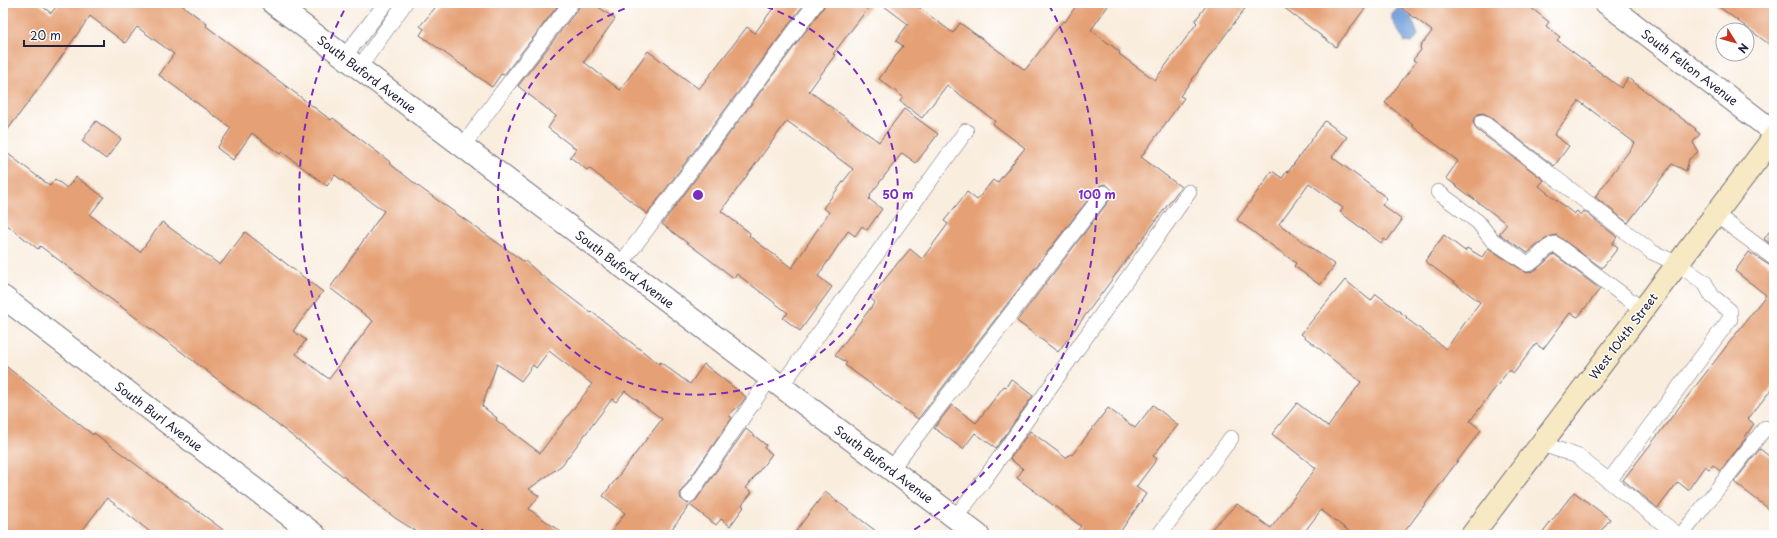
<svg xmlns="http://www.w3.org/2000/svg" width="1777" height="538" font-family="'Playpen Sans',sans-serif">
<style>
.water{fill:#719fda;stroke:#4a608a}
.building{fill:#e5a074;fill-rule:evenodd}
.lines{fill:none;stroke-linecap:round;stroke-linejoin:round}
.lane-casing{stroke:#6d6974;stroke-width:16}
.street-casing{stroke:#6d6974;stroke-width:24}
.secondary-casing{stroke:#6d6974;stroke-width:24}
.lane{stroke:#fff;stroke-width:15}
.street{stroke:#fff;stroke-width:22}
.secondary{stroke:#f7e9c3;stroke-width:22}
.ring{fill:none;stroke:#7b2cbf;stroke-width:2;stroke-dasharray:7 5}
.labels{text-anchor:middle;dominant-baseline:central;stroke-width:3;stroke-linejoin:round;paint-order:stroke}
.street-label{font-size:12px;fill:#22223b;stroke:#fff}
.centre{fill:#7b2cbf;stroke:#fff;stroke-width:2}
.ring-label{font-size:12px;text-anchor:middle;font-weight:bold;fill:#7b2cbf;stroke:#fff;stroke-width:3;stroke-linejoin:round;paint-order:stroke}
</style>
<rect width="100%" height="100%" fill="#fff"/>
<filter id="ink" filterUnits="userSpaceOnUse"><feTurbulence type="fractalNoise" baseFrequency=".025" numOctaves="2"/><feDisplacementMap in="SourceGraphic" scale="8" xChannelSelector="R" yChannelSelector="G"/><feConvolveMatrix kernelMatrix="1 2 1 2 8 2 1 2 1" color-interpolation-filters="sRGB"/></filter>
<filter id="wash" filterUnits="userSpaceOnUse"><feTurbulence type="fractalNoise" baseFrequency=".012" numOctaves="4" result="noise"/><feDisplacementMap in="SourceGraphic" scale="16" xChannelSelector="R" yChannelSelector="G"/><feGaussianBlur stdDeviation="0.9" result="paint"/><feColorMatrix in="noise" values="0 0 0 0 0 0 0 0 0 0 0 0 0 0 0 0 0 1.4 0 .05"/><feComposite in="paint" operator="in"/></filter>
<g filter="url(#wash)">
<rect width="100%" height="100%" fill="#f9edde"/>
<path class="water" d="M 1399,8 L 1411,17 L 1418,35 L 1412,43 L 1405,42 L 1392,20 L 1392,13 Z"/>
<g id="blocks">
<path class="building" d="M 3,3 L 38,3 L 51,13 L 59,3 L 179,3 L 207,24 L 206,26 L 331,120 L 333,118 L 390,162 L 389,163 L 422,189 L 523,261 L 524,260 L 540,274 L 591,313 L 592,312 L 659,364 L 660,362 L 690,384 L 704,364 L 746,397 L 741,404 L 728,415 L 732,418 L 682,490 L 680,495 L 681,499 L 688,504 L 696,500 L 746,429 L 766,445 L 764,448 L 772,454 L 746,488 L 752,492 L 742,505 L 744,507 L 730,526 L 721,519 L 716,525 L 690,505 L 667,535 L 609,535 L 625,513 L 603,496 L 662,419 L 625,391 L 616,402 L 612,399 L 562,465 L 529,489 L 539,496 L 529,509 L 565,535 L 422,535 L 395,518 L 303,444 L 167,341 L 40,246 L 38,249 L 3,222 L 3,150 L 50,186 L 55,179 L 67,188 L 76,177 L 104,197 L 90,215 L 140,252 L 162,222 L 220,265 L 245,232 L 323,292 L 293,331 L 306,340 L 296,354 L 329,379 L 373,321 L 330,288 L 384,211 L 335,175 L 327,186 L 282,152 L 280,154 L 252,133 L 233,160 L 217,148 L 231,128 L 159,75 L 174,54 L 137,27 L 125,43 L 90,16 L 48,76 L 3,136 ZM 549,351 L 592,384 L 540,453 L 496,420 L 497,418 L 482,406 L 497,364 L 521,381 L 533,365 L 536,368 Z
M 439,3 L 560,3 L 504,75 L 501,74 L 492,87 L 420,35 L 424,29 L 420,26 Z
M 580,3 L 593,3 L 615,19 L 584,62 L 620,90 L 648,51 L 699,89 L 747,27 L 755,33 L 777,3 L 805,3 L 647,214 L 589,168 L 587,170 L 570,157 L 576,149 L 548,128 L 556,116 L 518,86 L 578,9 Z
M 825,3 L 872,3 L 833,54 L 835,55 L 809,91 L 879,142 L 904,109 L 938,134 L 916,163 L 902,153 L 870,195 L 871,196 L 869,199 L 882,209 L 867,230 L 862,226 L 855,236 L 848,231 L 818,276 L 832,287 L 800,331 L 783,318 L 788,313 L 737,274 L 734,278 L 662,224 L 823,8 ZM 787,121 L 853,169 L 823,208 L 829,212 L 792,268 L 749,236 L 750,233 L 721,211 Z
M 880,3 L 913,3 L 953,33 L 960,23 L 1025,70 L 1063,21 L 1065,22 L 1078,3 L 1110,3 L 1091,30 L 1120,52 L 1119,54 L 1155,80 L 1197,23 L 1195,21 L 1208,3 L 1249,3 L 1180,96 L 1184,98 L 1141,157 L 1181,187 L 1058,352 L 1017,321 L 1111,198 L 1112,190 L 1106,184 L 1101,185 L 1097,188 L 918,419 L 845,365 L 847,363 L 835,355 L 875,302 L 870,298 L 900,260 L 901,260 L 910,249 L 922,259 L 948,224 L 944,221 L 967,192 L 977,200 L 993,180 L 997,183 L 1025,148 L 993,124 L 995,121 L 947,85 L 922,118 L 900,101 L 903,97 L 879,79 L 903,46 L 896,41 L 908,24 Z
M 1278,3 L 1369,3 L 1336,47 Z
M 1395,3 L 1525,3 L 1549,22 L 1546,26 L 1560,37 L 1557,40 L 1621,88 L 1628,78 L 1696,129 L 1695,130 L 1700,134 L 1693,142 L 1698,152 L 1689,159 L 1686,171 L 1672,164 L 1628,223 L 1595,197 L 1635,143 L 1579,101 L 1554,135 L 1569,146 L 1554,166 L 1487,115 L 1483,113 L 1478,114 L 1473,121 L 1476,129 L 1544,180 L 1539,186 L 1574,214 L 1577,211 L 1581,215 L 1584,211 L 1617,237 L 1612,244 L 1618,248 L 1602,268 L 1556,235 L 1552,236 L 1542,241 L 1528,253 L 1499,234 L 1507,224 L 1446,178 L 1458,161 L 1412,126 L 1413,125 L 1385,103 L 1416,62 L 1413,60 L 1421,50 L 1420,47 L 1432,31 Z
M 1714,3 L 1774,3 L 1774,48 Z
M 96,121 L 121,139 L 106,159 L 82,141 Z
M 1325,121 L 1347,137 L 1332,157 L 1387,198 L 1382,205 L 1402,220 L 1387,241 L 1384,239 L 1381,243 L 1340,212 L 1343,208 L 1309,183 L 1279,224 L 1335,265 L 1320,285 L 1294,266 L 1296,263 L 1237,220 L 1272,171 L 1282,178 L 1287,171 L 1288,172 Z
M 1774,225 L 1774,247 L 1764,239 Z
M 1444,235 L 1465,251 L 1467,248 L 1482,257 L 1488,248 L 1527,273 L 1537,269 L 1554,254 L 1600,289 L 1578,317 L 1570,313 L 1543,349 L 1536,344 L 1514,373 L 1509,370 L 1470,421 L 1481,430 L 1402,535 L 1354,535 L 1321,510 L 1302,535 L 1205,535 L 1237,504 L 1271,528 L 1316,468 L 1272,434 L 1297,403 L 1328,427 L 1361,382 L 1301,334 L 1345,280 L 1371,301 L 1376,294 L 1407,317 L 1406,318 L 1446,349 L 1480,302 L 1425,261 Z
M 1749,252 L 1769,265 L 1774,267 L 1774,386 L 1748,419 L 1754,424 L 1745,437 L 1746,438 L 1720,471 L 1713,465 L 1709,469 L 1705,466 L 1688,490 L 1678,482 L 1658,508 L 1623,480 L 1766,295 L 1735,271 Z
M 3,364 L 93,435 L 94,433 L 230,535 L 154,535 L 107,498 L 79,535 L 3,535 Z
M 1011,379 L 1033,396 L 996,448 L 975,433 L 963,449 L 934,428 L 952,405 L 976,423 L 1004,386 L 1006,387 Z
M 1153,405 L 1178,425 L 1153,456 L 1157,459 L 1136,487 L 1146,494 L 1118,535 L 1074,535 L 1081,526 L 1017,478 L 1023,469 L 1010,459 L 1030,431 L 1066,458 L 1070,454 L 1072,455 L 1108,408 L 1135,428 Z
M 1760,449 L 1774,460 L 1774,513 L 1734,482 Z
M 825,492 L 881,535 L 793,535 Z
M 1574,492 L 1610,519 L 1598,535 L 1541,535 Z"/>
</g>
</g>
<g filter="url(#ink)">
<use href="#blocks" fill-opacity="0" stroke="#6d6974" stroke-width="1"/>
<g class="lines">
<defs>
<path id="lane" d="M 344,57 L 386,3
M 359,68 L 405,3
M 1482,122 L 1652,252 L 1678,264 L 1705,283 L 1712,296 L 1730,311 L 1730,319 L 1609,481
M 463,146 L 502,92 L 571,3
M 1438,192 L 1478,222 L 1492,240 L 1528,264 C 1539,260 1542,248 1555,244 L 1643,310
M 1715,214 L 1774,258
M 620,265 L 816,3
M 781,386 L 966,131
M 1542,444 L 1577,456 L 1678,535 L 1683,533 L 1765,428
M 891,469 L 1104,193
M 689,495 L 770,378
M 955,518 L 981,484 L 1189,192
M 1159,535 L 1231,438"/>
<path id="street" d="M 273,3 L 978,535
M 1606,3 L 1774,132
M 3,297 L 315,535"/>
<path id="secondary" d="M 1472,535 L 1774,137"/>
</defs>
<use href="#lane" class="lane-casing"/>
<use href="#street" class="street-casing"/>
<use href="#secondary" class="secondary-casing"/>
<use href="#lane" class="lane"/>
<use href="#street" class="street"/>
<use href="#secondary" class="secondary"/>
</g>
</g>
<g class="ring">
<path d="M755 3A200 200 0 1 1 641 3"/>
<path d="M487 533A399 399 0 0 1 347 5M1049 5A399 399 0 0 1 909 533"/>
</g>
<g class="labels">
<g class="street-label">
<text transform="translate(1690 67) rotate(37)">South Felton Avenue</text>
<text transform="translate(367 74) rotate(37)">South Buford Avenue</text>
<text transform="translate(625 269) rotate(37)">South Buford Avenue</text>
<text transform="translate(1623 336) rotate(-53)">West 104th Street</text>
<text transform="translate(159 416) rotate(37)">South Burl Avenue</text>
<text transform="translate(884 464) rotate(37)">South Buford Avenue</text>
</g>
</g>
<circle cx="698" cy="195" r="6" class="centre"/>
<g class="ring-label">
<text x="898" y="199">50 m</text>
<text x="1097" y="199">100 m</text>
</g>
<rect width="1777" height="538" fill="none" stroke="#fff" stroke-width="16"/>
<g transform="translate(1735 42) rotate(127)"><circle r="19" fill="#ffffff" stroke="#a7a7b1"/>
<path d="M0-3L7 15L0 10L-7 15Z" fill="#c8321e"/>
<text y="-6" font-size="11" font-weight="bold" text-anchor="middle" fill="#22223b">N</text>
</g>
<path d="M24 40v6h80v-6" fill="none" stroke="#22223b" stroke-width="2"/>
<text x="30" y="40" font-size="12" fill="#22223b" stroke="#ffffff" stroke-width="3" paint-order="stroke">20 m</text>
</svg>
